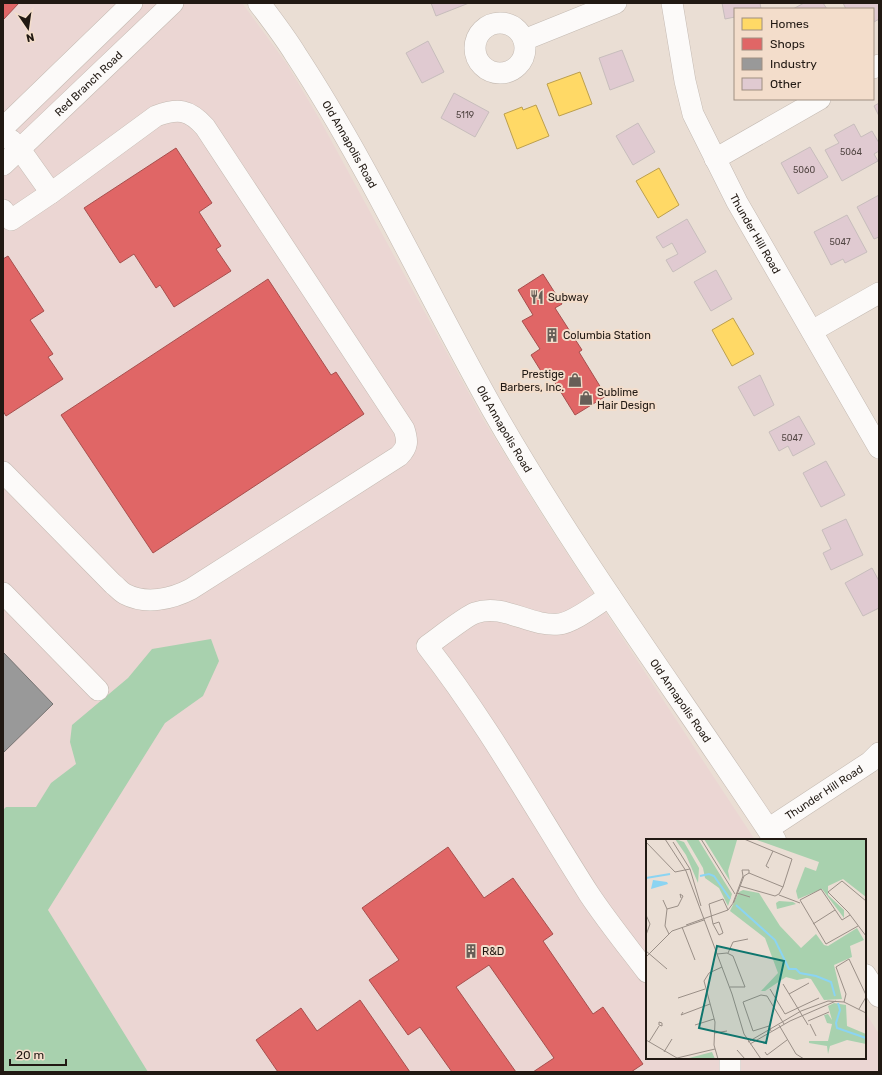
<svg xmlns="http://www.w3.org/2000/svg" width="882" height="1075" font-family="Rubik,sans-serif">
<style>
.commercial{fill:#ebd6d3}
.green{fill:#a8d1ae}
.homes{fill:#ffd966;stroke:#bc9f4d}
.shops{fill:#e06666;stroke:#a74f4d}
.industry{fill:#999;stroke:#757371}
.building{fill:#e0cad1;stroke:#c7bdbc}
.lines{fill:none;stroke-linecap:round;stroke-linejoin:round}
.minor-casing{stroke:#c4bab2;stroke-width:22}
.major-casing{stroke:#c4bab2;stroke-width:23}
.minor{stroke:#fcfaf9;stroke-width:21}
.major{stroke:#fcfaf9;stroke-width:22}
.labels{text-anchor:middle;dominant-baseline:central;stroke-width:4;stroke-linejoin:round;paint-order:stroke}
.number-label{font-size:9px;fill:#514542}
.street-label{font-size:11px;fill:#211913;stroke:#f3ddcb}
.poi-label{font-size:11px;fill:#211913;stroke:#f3ddcb;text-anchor:start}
.inset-river{fill:none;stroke:#8bd4f2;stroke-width:2}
.inset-road{fill:none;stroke:#9a8f87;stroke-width:1}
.view{fill:#0f766e;fill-opacity:0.15;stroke:#0f766e;stroke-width:2}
.inset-edge{fill:none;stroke:#211913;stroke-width:2}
</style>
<rect width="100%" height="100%" fill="#eaded4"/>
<path class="commercial" d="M 3,3 L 242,3 L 245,7 L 287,64 L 320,120 L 483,419 L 545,520 L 755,840 L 647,840 L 647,1058 L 865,1058 L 865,1012 L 879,1034 L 879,1072 L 3,1072 Z"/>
<path class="green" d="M 211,639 L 219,661 L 203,696 L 165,723 L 48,910 L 148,1072 L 3,1072 L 3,810 L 6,807 L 36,807 L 51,783 L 76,764 L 70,742 L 72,725 L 128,678 L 152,649 Z"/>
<path class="homes" d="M 580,72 L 592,104 L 559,116 L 547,84 Z
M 536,105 L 549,136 L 517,149 L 504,114 L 522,107 L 523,110 Z
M 659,168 L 679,205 L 658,218 L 636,181 Z
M 733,318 L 754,354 L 732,366 L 712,330 Z"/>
<path class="shops" d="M 3,3 L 19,3 L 3,20 Z
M 176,148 L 212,203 L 199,212 L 221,246 L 216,249 L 231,271 L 174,307 L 160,285 L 156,288 L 134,254 L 120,263 L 84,208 Z
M 8,256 L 44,311 L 30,320 L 53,354 L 48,357 L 63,379 L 6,416 L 3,411 L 3,259 Z
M 543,274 L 562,304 L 555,308 L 582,350 L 579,352 L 606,396 L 575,415 L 549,373 L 544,376 L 531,355 L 540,349 L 522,321 L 533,315 L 518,290 Z
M 268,279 L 331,375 L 336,372 L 364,414 L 153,553 L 61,415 Z
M 448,847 L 484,898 L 513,878 L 553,934 L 543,941 L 593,1014 L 603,1007 L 643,1064 L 631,1072 L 533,1072 L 554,1058 L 489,965 L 456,987 L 516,1072 L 452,1072 L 420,1027 L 408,1035 L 369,980 L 399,960 L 362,908 Z
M 360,1000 L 410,1072 L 278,1072 L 256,1040 L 301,1008 L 317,1031 Z"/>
<path class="industry" d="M 3,652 L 53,704 L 3,753 Z"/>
<path class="building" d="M 431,3 L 469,3 L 436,16 Z
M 722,3 L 760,3 L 761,9 L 735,9 L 735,17 L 725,19 Z
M 804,3 L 823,3 L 827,9 L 793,9 Z
M 843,3 L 879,3 L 879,19 L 874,22 L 873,9 L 846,9 Z
M 428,41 L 444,72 L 422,83 L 406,53 Z
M 622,50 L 634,81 L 610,90 L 599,58 Z
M 454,93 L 489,112 L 475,137 L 441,118 Z
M 879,103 L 879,116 L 874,106 Z
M 638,123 L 655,152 L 633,165 L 616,136 Z
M 854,124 L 861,137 L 872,131 L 879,143 L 879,151 L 874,154 L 878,161 L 842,181 L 825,150 L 839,143 L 834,135 Z
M 810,147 L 828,177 L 798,194 L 781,163 Z
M 879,195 L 879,237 L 874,239 L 857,207 Z
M 847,215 L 867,252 L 845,263 L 843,259 L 831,265 L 814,232 Z
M 687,219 L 706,252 L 673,272 L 666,260 L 678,254 L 672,243 L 663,248 L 656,237 Z
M 716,270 L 732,299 L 711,311 L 694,282 Z
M 760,375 L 774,405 L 754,416 L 738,387 Z
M 799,416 L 815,444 L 793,456 L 788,446 L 779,451 L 769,432 Z
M 826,461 L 845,495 L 821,507 L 803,473 Z
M 846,519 L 863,555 L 831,570 L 823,553 L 831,549 L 822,530 Z
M 872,568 L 879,581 L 879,608 L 863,616 L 845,583 Z"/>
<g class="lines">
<defs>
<g id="minor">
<path id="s1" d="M 672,3 L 685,81 L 693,114 L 737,202 L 879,448"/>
<circle cx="500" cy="48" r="25"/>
<path d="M 524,40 L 616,3"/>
<path d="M 873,68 L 879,65"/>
<path d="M 3,128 L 132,3"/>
<path d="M 11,140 L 19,148 L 51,193"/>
<path d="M 715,159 L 820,99"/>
<path id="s2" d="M 3,165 L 173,3"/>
<path d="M 3,210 L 11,220 L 51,193 L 156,116 C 178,108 189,109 205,127 L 404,429 C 408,441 408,447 399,456 L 191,589 C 172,599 146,605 125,594 C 121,592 117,587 113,584 L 3,472"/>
<path d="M 812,331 L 879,293"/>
<path d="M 3,593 L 98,690"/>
<path d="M 610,596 C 598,603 573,623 559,624 C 530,627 504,603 475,613 C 466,616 437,639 427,646 C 488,724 536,811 589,894 C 607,921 628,947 647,972"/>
<path id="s3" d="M 768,829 L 870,762 L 879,753"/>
<path d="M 730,1072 L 730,1058"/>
</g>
<g id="major">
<path id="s4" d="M 259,3 C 272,20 285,37 296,55 C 370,168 427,293 493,410 C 578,559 681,697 775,840"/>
<path d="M 865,975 L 879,996"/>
</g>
</defs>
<use href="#minor" class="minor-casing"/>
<use href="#major" class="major-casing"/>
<use href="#minor" class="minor"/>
<use href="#major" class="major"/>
</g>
<defs>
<symbol id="restaurant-bare" viewBox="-9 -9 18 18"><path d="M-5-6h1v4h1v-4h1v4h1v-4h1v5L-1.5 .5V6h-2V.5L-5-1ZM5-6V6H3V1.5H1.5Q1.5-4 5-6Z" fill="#675e57" stroke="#f3ddcb" stroke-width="2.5" paint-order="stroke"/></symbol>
<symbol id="building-bare" viewBox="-9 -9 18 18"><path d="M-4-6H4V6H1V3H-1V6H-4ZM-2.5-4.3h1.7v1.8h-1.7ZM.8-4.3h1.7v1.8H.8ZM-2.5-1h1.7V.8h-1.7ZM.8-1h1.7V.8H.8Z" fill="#675e57" stroke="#f3ddcb" stroke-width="2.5" paint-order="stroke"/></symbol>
<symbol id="shop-bare" viewBox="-9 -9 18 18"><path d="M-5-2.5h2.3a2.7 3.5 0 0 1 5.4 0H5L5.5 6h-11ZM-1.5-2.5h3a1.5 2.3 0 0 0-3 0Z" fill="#675e57" stroke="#f3ddcb" stroke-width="2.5" paint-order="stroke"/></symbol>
</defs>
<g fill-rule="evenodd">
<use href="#restaurant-bare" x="527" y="287" width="20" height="20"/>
<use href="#building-bare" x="542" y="325" width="20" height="20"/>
<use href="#shop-bare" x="565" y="370" width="20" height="20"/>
<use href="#shop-bare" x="576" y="388" width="20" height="20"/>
<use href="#building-bare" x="461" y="941" width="20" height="20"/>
</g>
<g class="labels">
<g class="number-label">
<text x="465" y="115">5119</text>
<text x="851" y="152">5064</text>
<text x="804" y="170">5060</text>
<text x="840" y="242">5047</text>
<text x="792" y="438">5047</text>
</g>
<g class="street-label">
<text stroke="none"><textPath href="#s2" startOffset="118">Red Branch Road</textPath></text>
<text stroke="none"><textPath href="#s4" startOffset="168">Old Annapolis Road</textPath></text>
<text stroke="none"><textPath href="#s1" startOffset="248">Thunder Hill Road</textPath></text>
<text stroke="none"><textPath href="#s4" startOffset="492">Old Annapolis Road</textPath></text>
<text stroke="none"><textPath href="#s4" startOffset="816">Old Annapolis Road</textPath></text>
<text stroke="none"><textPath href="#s3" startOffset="67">Thunder Hill Road</textPath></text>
</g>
<g class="poi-label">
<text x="548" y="297">Subway</text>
<text x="563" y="335">Columbia Station</text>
<text x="564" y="374" text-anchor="end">Prestige<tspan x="564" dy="13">Barbers, Inc.</tspan></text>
<text x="597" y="392">Sublime<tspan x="597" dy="13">Hair Design</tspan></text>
<text x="482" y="951">R&amp;D</text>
</g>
</g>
<g transform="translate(646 839)">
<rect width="220" height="220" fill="#eaded4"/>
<path d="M 29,0 L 38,3 L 53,29 L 52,44 L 40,16 ZM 40,0 L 52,0 L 86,55 L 82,67 L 73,49 L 59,39 L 57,29 ZM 58,0 L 91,1 L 82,32 L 84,42 ZM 108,0 L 220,0 L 220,58 L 197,40 L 182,47 L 182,56 L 198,71 L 198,79 L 176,50 L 152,60 L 150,52 L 159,28 L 170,32 L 173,23 ZM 97,51 L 113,54 L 134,87 L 155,109 L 170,95 L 178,106 L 182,107 L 211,89 L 218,101 L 204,107 L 206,118 L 188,126 L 196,160 L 178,161 L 165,140 L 161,139 L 151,141 L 140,138 L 119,152 L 115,152 L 132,134 L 119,99 L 84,72 L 93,53 ZM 133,62 L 147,63 L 150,65 L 131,70 L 130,64 ZM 188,164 L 200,166 L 201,187 L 220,195 L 220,205 L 201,201 L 184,207 L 182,215 L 181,207 L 163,204 L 163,202 L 182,202 L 186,185 L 181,184 L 178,176 L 182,175 L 186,181 L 182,167 ZM 66,213 L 69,220 L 39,220 Z" fill="#a8d1ae"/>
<path d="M 7,41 L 21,43 L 22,45 L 5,50 Z" fill="#8bd4f2"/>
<path class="inset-river" d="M 54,37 L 63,35 L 68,37 L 84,60M 0,39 L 24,35M 90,66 L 129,101 L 143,130 L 150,130 L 154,134 L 170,137 L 185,143 L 189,157M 192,164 L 194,171 L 190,184 L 191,189 L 220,199"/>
<path class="inset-road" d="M 19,0 L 40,32 L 86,155 L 98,195 L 115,220M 55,0 L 89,55M 98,0 L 146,20 L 137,48 L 103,34M 0,3 L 29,33 L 44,30M 27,3 L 44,30 L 55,67M 123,29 L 120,27 L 127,12M 94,47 L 129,57 L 133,55 L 137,48M 91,54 L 104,58M 133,56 L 154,64M 17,61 L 21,70 L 19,87 L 23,95M 220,62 L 196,42 L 182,53 L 202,73 L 220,97M 21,70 L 32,67 L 37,57 L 34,55 L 35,59M 0,76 L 4,85 L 0,96M 204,76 L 196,81 L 175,50 L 154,61 L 180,105 L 212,87M 73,83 L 77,94 L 73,96 L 67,85 ZM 67,85 L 63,65 L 77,60 L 82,71M 167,85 L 189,71M 40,86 L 82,71 L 88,63 L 98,37 L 103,34 L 103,31 L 96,31 L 97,37 L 87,64M 36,88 L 49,121M 0,112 L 21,130M 82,114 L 87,103 L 102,100M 71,115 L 81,114 L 87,117 L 99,148 L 84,148M 0,118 L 26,92 L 58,81M 137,145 L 162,186M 124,150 L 139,175 L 173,159M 143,155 L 163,144M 32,159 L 59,150M 198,163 L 200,155 L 190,128 L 203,120 L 220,156M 213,170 L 220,158M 37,173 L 35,176 L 64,165M 162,182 L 183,173M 13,183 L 16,184 L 16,187 L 13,186 ZM 164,185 L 170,197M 49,186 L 68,180M 133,186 L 150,215 L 158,220M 125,192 L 123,187 L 107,192 L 97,163 L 115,156 L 121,157 L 138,185M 69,194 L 81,192M 0,201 L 31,219 L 69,210M 3,203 L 13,187M 102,203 L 155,172 L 182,162 L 198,163 L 220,174M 104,205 L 144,182 L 190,162M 91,211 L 99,220M 18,213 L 26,200M 119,213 L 121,216 L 141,201M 72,220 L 68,206 L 69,183 L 58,142 L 63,134 L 76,128"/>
<path class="view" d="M 71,107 L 138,122 L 120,204 L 53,189 Z"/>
<rect width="220" height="220" class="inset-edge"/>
</g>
<rect width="882" height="1075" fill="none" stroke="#211913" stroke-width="8"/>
<rect x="734" y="8" width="140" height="92" fill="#f3ddcb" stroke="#9f8f81"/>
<rect x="742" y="18" width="20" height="12" fill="#ffd966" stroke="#9f8f81"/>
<text x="770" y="28" font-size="12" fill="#211913">Homes</text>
<rect x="742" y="38" width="20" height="12" fill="#e06666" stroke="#9f8f81"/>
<text x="770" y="48" font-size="12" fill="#211913">Shops</text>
<rect x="742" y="58" width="20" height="12" fill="#999999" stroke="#9f8f81"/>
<text x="770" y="68" font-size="12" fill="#211913">Industry</text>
<rect x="742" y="78" width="20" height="12" fill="#e0cad1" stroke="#9f8f81"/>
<text x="770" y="88" font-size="12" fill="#211913">Other</text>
<g transform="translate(28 28) rotate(167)" stroke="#f3ddcb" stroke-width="3" paint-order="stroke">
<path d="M0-3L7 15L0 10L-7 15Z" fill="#211913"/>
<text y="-6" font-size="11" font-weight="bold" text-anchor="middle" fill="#211913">N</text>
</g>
<path d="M10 1059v6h56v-6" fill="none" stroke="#211913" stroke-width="2"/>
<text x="16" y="1059" font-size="12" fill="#211913" stroke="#f3ddcb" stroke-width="3" paint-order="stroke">20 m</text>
</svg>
